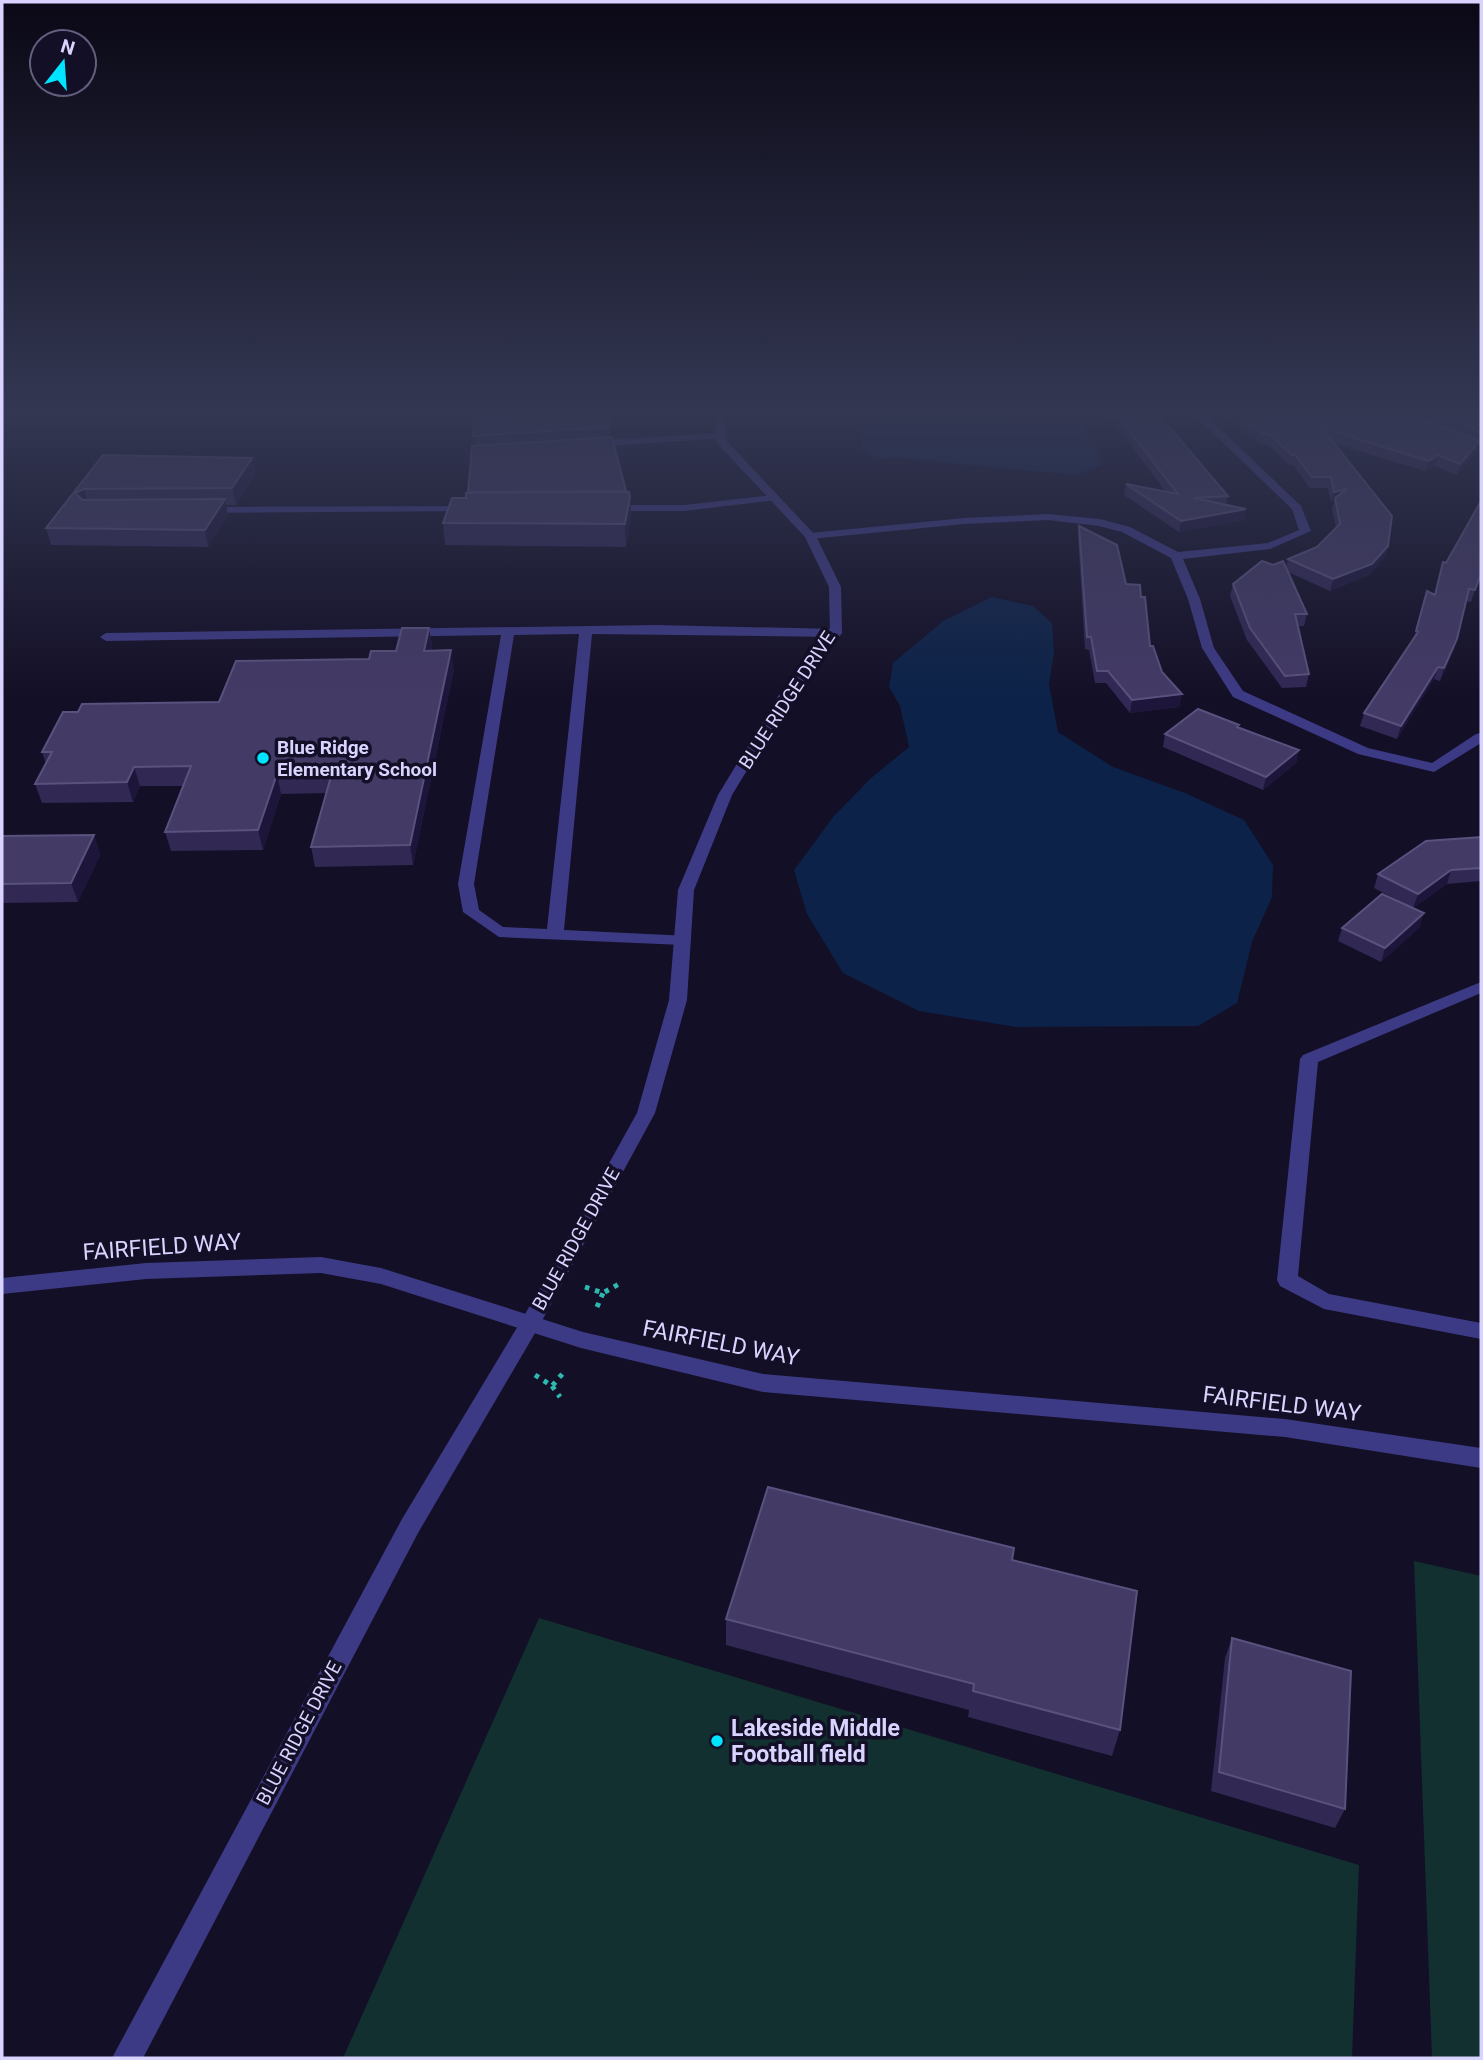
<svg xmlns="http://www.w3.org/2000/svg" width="1483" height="2060" font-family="Roboto,sans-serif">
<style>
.green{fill:#12302f}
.water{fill:#0c2248}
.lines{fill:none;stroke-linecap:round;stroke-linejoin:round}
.path{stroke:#2fb8b0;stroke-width:5;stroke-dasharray:4.5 6;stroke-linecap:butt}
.service{fill:#3d3a85;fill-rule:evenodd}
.minor{fill:#3d3a85;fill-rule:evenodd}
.tertiary{fill:#3d3a85;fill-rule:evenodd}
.wall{fill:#312854}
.shaded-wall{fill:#1d163a}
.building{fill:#433a66;stroke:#5a527e;stroke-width:2}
.poi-dot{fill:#00e5ff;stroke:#130f26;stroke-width:2.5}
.labels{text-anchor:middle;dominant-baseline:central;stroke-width:7;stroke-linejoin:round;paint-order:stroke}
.street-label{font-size:19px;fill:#d9d4ff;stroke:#130f26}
.poi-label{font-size:19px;font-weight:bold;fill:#d9d4ff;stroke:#130f26;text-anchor:start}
.near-street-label{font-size:23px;fill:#d9d4ff;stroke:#130f26}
.near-poi-label{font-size:23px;font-weight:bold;fill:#d9d4ff;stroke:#130f26;text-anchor:start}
</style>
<rect width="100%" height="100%" fill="#130f26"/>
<path class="green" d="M 1414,1561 L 1481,1576 L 1481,2058 L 1432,2058 Z
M 539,1618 L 1359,1865 L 1352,2058 L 343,2058 Z"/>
<path class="water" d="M 875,410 L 1069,410 L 1093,441 L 1102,465 L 1075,475 L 901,458 L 875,459 L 861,449 L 864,423 Z
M 992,597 L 1033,606 L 1052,623 L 1054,652 L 1049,684 L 1058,732 L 1113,767 L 1185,793 L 1244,820 L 1273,865 L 1272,897 L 1252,942 L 1237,1003 L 1198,1026 L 1016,1027 L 919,1011 L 843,973 L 807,914 L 794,870 L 834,816 L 871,778 L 909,747 L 900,706 L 889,687 L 893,663 L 943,621 Z"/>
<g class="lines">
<path class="path" d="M 585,1287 L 603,1293 L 619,1284
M 597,1307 L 603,1293
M 535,1375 L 552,1386 L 564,1372
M 552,1386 L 560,1397"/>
<path class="service" d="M 721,433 L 725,434 L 725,438 L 590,447 L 585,444 L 590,441 Z
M 773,495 L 777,496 L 777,500 L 684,511 L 609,511 L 603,508 L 609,505 L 684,505 Z
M 469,506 L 473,507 L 473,511 L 203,513 L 197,510 L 203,507 Z
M 656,625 L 836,629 L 842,633 L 836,637 L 592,634 L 564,930 L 689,936 L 691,940 L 683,945 L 499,937 L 463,912 L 458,884 L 501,635 L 106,641 L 100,637 L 106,633 ZM 579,634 L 547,929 L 503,927 L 479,910 L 474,884 L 514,635 Z
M 1481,982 L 1481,993 L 1318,1062 L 1298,1276 L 1329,1294 L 1481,1323 L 1481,1339 L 1324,1309 L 1280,1286 L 1277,1280 L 1300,1059 L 1303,1055 Z"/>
<path class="minor" d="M 1189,410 L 1200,410 L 1301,506 L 1311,531 L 1270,549 L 1183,559 L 1200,599 L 1214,648 L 1243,691 L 1368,748 L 1432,763 L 1476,734 L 1481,733 L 1481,743 L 1434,772 L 1358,754 L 1233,697 L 1202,648 L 1188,599 L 1171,558 L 1122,532 L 1099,526 L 1048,520 L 964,524 L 810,539 L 804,536 L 810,533 L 964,518 L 1048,514 L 1100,519 L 1130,527 L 1178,552 L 1268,543 L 1299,530 L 1292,509 Z
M 321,1257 L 381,1268 L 583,1332 L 763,1374 L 1285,1419 L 1481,1448 L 1481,1468 L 1285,1437 L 763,1392 L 581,1348 L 381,1284 L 321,1273 L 146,1279 L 2,1294 L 2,1278 L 146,1263 Z"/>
<path class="tertiary" d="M 715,410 L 725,410 L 726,440 L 816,536 L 841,587 L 842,633 L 791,698 L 732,795 L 694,890 L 687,1000 L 655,1113 L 538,1328 L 418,1533 L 143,2058 L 112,2058 L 402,1519 L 524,1316 L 637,1113 L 669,1000 L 678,890 L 718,795 L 778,696 L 830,633 L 829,587 L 805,537 L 717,443 Z"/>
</g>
<path class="wall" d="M 1098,410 L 1153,410 L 1228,496 L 1226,505 L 1246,509 L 1244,520 L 1179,532 L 1124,495 L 1126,484 L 1166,492 L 1112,420 L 1106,420 Z
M 1222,410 L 1481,410 L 1481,443 L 1480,443 L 1477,451 L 1457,475 L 1435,466 L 1425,471 L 1333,443 L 1388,546 L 1385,557 L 1369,575 L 1330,591 L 1288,572 L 1307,614 L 1304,626 L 1298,626 L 1309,674 L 1306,687 L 1282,688 L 1247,640 L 1230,596 L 1233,584 L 1286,567 L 1288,559 L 1317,547 L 1336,528 L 1332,509 L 1334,502 L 1331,502 L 1328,488 L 1310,488 L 1293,465 L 1289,465 L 1267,444 L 1261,445 L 1253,436 L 1248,436 Z
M 610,427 L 610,438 L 626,492 L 630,497 L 631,519 L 626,547 L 445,545 L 443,523 L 466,498 L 468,493 L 474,446 L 473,436 Z
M 103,455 L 252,458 L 255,474 L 236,505 L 226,505 L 228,516 L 208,547 L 51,545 L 46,528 Z
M 1079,526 L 1126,584 L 1141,597 L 1150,646 L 1162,672 L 1182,694 L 1179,707 L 1130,713 L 1106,683 L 1095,683 L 1089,650 L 1085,649 L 1078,537 Z
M 1443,562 L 1475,590 L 1471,602 L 1466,601 L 1453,651 L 1440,681 L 1434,679 L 1397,739 L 1360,726 L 1364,713 L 1414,638 L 1427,591 L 1435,594 Z
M 429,628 L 432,646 L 431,651 L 454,669 L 413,865 L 315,867 L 311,847 L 326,793 L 281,794 L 263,850 L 171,851 L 165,832 L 184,786 L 140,786 L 133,802 L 42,803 L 35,784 L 46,764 L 42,752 L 78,712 L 219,702 L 396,651 Z
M 1239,727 L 1299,750 L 1296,763 L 1263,790 L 1163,747 L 1165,734 Z
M 94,835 L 100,855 L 78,902 L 2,903 L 2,836 Z
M 1481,837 L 1481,881 L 1447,884 L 1413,908 L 1374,888 L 1378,874 Z
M 1420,927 L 1381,962 L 1338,941 L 1342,928 Z
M 1012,1560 L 1120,1730 L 1112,1756 L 968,1717 L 969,1710 L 726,1645 L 726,1619 Z
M 1232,1638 L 1345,1809 L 1335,1828 L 1211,1791 L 1225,1658 Z"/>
<path class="shaded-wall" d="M 1480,441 L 1477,451 L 1457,475 L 1460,464 Z
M 1438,455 L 1435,466 L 1425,471 L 1428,461 Z
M 252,458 L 255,474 L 236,505 L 232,488 Z
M 84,489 L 88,505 L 75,493 Z
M 1347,489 L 1335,498 L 1334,502 L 1331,502 L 1334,492 Z
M 630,497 L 631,519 L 626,547 L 625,524 Z
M 225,499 L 228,516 L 208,547 L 205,530 Z
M 1246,509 L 1244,520 L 1179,532 L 1181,521 Z
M 1388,546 L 1385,557 L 1369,575 L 1330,591 L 1333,579 Z
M 1481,574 L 1481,580 L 1475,590 L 1471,602 L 1479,578 Z
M 429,628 L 432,646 L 427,669 L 424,651 Z
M 1457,639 L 1453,651 L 1440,681 L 1444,668 Z
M 451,650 L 454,669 L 413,865 L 410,845 Z
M 1438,667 L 1434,679 L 1397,739 L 1401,726 Z
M 1182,694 L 1179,707 L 1130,713 L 1132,700 Z
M 1299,750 L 1296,763 L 1263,790 L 1266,777 Z
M 134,767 L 140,786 L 133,802 L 127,782 Z
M 277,774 L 281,794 L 263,850 L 258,830 Z
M 94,835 L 100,855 L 78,902 L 71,883 Z
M 1451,870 L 1447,884 L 1413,908 L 1418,894 Z
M 1424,913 L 1420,927 L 1381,962 L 1385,948 Z"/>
<path class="building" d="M 506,410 L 605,410 L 610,427 L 473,436 L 475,411 Z
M 1107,410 L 1153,410 L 1164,424 L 1167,424 L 1228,496 L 1194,498 L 1246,509 L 1181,521 L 1126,484 L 1178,494 L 1113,410 Z
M 1234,410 L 1397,410 L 1480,441 L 1460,464 L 1438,455 L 1428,461 L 1322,428 L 1392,516 L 1388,546 L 1372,564 L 1333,579 L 1288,559 L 1317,547 L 1340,524 L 1335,498 L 1347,489 L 1334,492 L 1331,477 L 1312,477 L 1295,455 L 1292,455 L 1269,434 L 1263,434 L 1255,426 L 1250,426 Z
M 1425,410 L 1481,410 L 1481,432 Z
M 612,437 L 626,491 L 468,492 L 472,446 Z
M 103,455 L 252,458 L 232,488 L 84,489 L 75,493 L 83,500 L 225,499 L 205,530 L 46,528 Z
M 629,492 L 630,497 L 625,524 L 443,523 L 452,498 L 466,498 L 466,493 Z
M 1481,501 L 1481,574 L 1475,590 L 1469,589 L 1457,639 L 1444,668 L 1438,667 L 1401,726 L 1364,713 L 1418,632 L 1416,631 L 1427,591 L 1435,595 L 1443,562 L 1446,563 Z
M 1079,526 L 1117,545 L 1126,584 L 1140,585 L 1141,597 L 1145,597 L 1150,646 L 1153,646 L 1162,672 L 1182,694 L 1132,700 L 1108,671 L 1097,671 L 1091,637 L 1087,637 Z
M 1262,561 L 1273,565 L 1283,561 L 1307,614 L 1295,614 L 1309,674 L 1285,676 L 1250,628 L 1233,584 Z
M 402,628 L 429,628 L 424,651 L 451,650 L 410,845 L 311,847 L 332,773 L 277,774 L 258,830 L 165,832 L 191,766 L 134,767 L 127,782 L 35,784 L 52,752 L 42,752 L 63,712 L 78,712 L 82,704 L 219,702 L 236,661 L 369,659 L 371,651 L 396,651 Z
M 1198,709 L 1239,725 L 1237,727 L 1299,750 L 1266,777 L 1165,734 Z
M 94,835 L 71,883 L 2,884 L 2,836 Z
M 1481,837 L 1481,868 L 1451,870 L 1418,894 L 1378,874 L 1426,841 Z
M 1382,894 L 1424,913 L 1385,948 L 1342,928 Z
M 768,1487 L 1014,1548 L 1012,1560 L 1137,1591 L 1120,1730 L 973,1691 L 974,1684 L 726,1619 Z
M 1232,1638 L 1351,1671 L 1345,1809 L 1219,1772 Z"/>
<linearGradient id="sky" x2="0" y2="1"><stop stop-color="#0a0815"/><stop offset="0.59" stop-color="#333752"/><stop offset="1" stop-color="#333752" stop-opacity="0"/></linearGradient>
<rect width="1483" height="698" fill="url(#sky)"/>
<g class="poi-dot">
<circle cx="263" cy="758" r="7"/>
<circle cx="717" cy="1741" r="7"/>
</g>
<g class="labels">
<g class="street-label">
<text transform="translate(787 700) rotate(-57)">BLUE RIDGE DRIVE</text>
<text transform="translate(576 1239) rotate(-61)">BLUE RIDGE DRIVE</text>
<text transform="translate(299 1733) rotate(-62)">BLUE RIDGE DRIVE</text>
</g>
<g class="poi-label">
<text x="277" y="747">Blue Ridge<tspan x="277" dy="22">Elementary School</tspan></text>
</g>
<g class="near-street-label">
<text transform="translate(162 1247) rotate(-4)">FAIRFIELD WAY</text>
<text transform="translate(721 1343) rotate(11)">FAIRFIELD WAY</text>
<text transform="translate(1282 1404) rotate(7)">FAIRFIELD WAY</text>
</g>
<g class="near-poi-label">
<text x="731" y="1728">Lakeside Middle<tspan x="731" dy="26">Football field</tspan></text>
</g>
</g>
<rect width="1483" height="2060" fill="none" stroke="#d9d4ff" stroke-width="7"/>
<g transform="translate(63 63) rotate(17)"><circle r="33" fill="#130f26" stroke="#625e7d" stroke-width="2"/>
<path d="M0-5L12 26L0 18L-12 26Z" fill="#00e5ff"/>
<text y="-10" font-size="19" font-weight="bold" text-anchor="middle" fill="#d9d4ff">N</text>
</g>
</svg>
